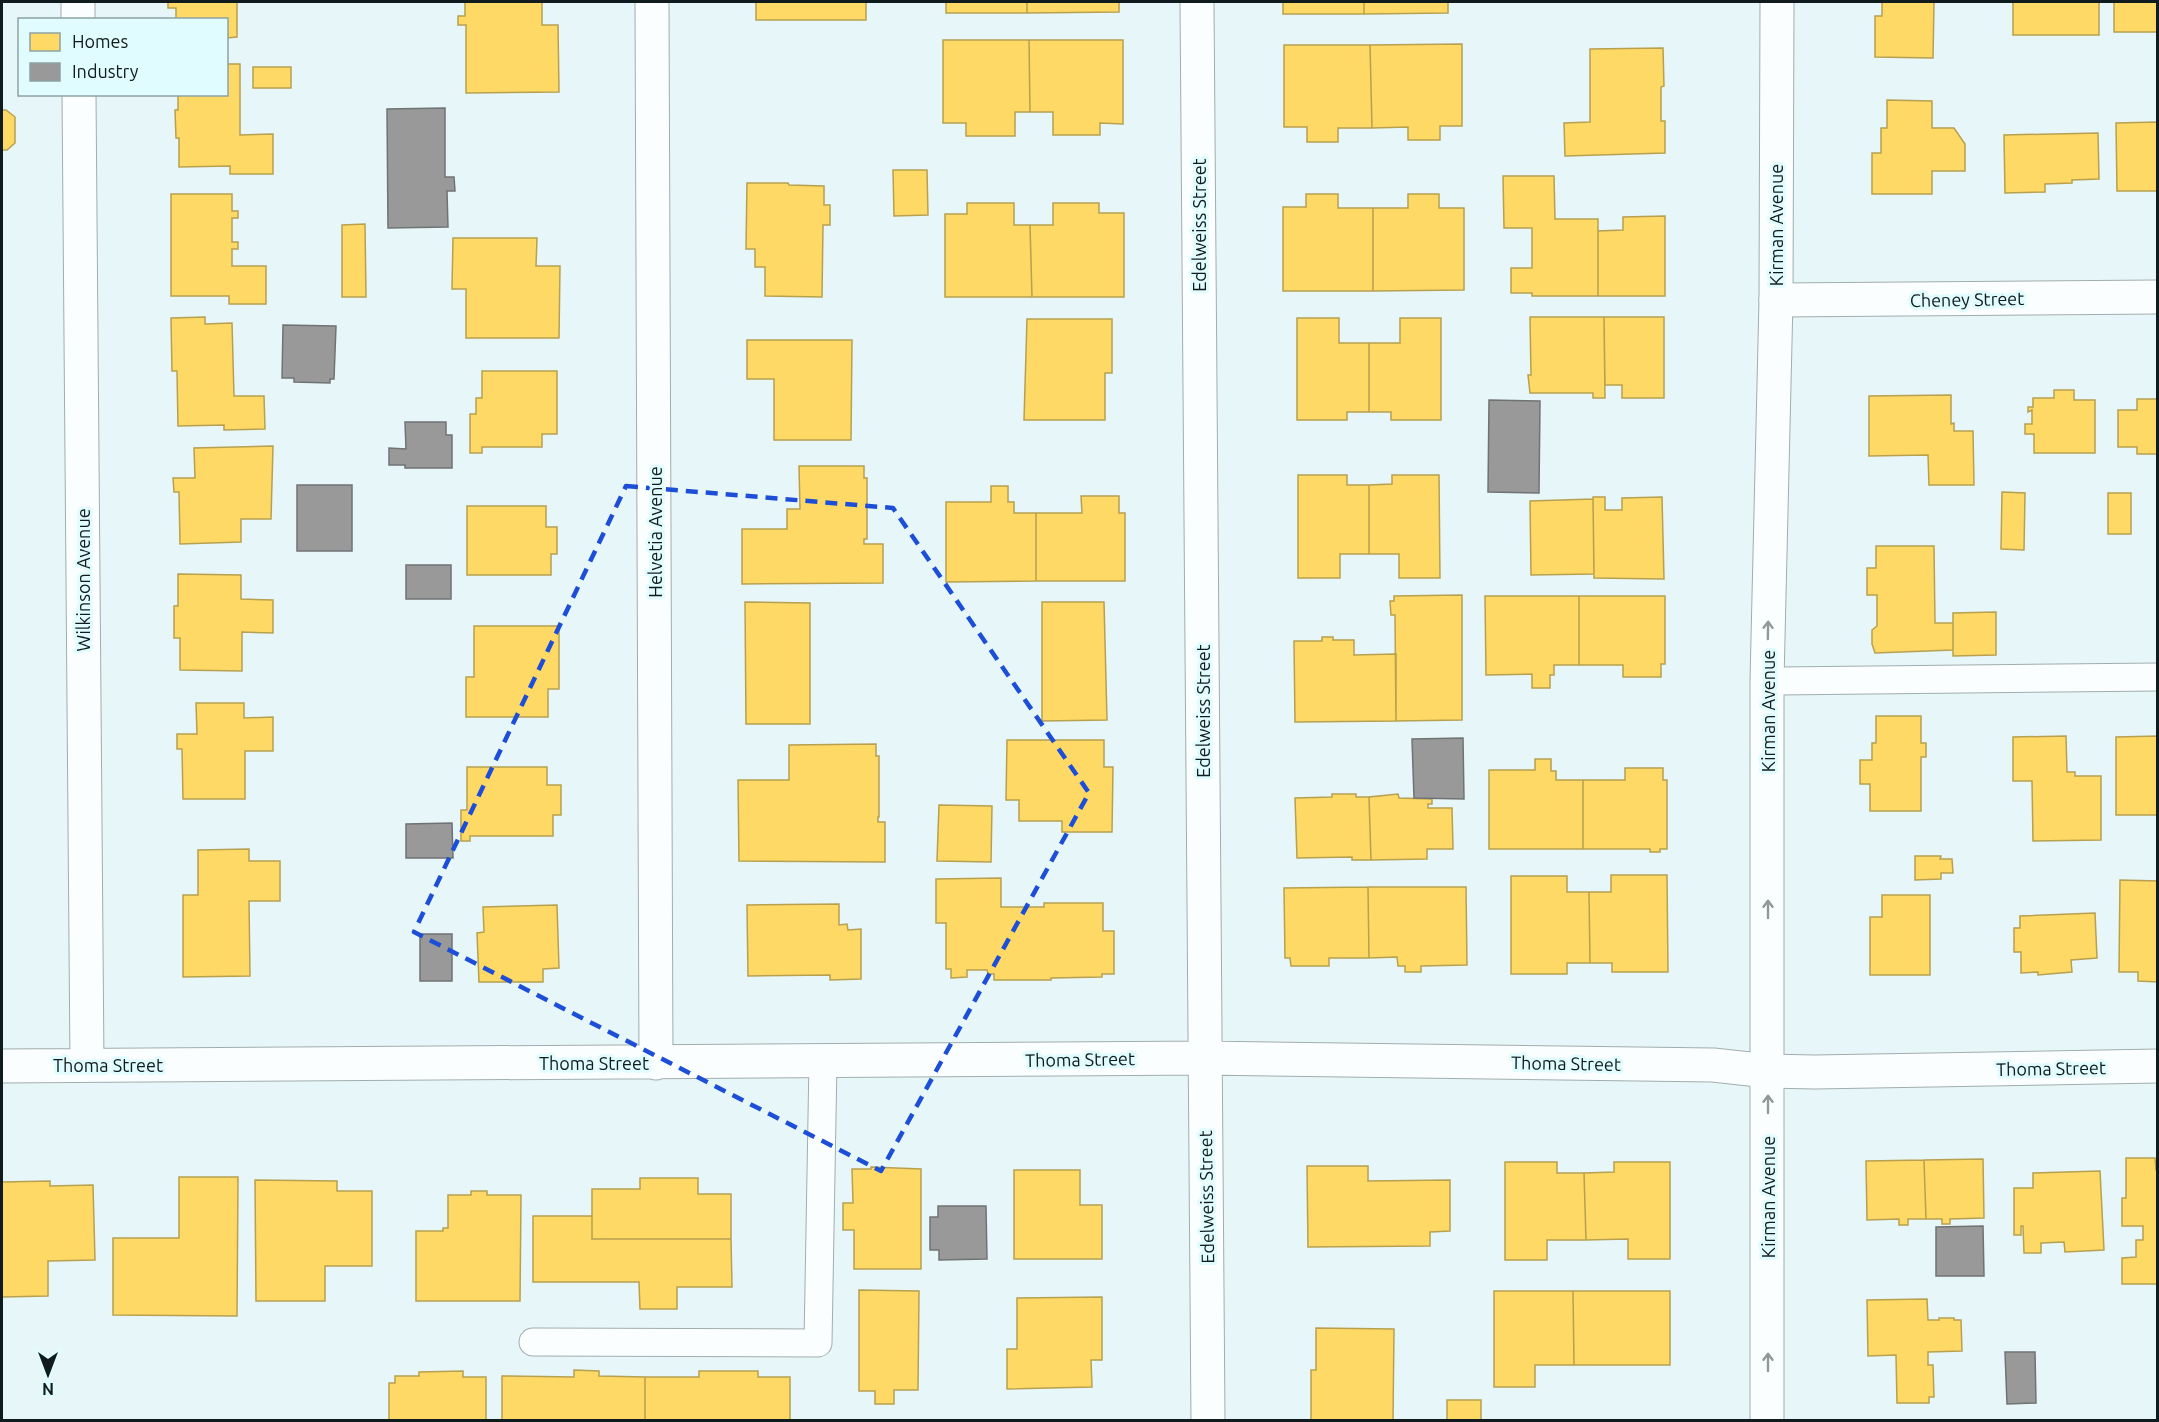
<svg xmlns="http://www.w3.org/2000/svg" width="2159" height="1422" font-family="Ubuntu,sans-serif">
<style>
.homes{fill:#ffd966;stroke:#b7a050;stroke-width:1.5}
.industry{fill:#999;stroke:#707374;stroke-width:1.5}
.lines{fill:none;stroke-linecap:round;stroke-linejoin:round}
.service-casing{stroke:#a1adae;stroke-width:29}
.minor-casing{stroke:#a1adae;stroke-width:35}
.tertiary-casing{stroke:#a1adae;stroke-width:35}
.service{stroke:#fbfefe;stroke-width:27}
.minor{stroke:#fbfefe;stroke-width:33}
.tertiary{stroke:#fbfefe;stroke-width:33}
.oneway{stroke:#919898}
.marked{fill:none;stroke:#1d4ed8;stroke-width:4.5;stroke-dasharray:12 8;stroke-linejoin:round}
.labels{text-anchor:middle;dominant-baseline:central;stroke-width:6;stroke-linejoin:round;paint-order:stroke}
.street-label{font-size:18px;fill:#0f1b1c;stroke:#e1fcfe}
</style>
<rect width="100%" height="100%" fill="#e7f6f8"/>
<path class="homes" d="M 168,2 L 237,2 L 237,37 L 226,38 L 226,20 L 176,20 L 176,8 L 168,8 Z
M 465,2 L 542,2 L 542,25 L 558,25 L 559,92 L 466,93 L 466,25 L 458,25 L 458,16 L 465,16 Z
M 756,2 L 866,2 L 866,20 L 756,20 Z
M 946,2 L 1027,2 L 1027,13 L 946,13 Z
M 1027,2 L 1119,2 L 1119,12 L 1027,13 Z
M 1283,2 L 1364,2 L 1364,14 L 1283,14 Z
M 1364,2 L 1448,2 L 1448,13 L 1364,14 Z
M 1882,2 L 1934,2 L 1933,58 L 1875,57 L 1875,16 L 1882,16 Z
M 2013,2 L 2099,2 L 2099,35 L 2013,35 Z
M 2114,2 L 2158,2 L 2158,32 L 2114,32 Z
M 943,40 L 1029,40 L 1030,112 L 1015,112 L 1015,136 L 966,136 L 966,123 L 943,123 Z
M 1029,40 L 1123,40 L 1123,124 L 1100,123 L 1100,135 L 1053,135 L 1053,112 L 1030,112 Z
M 1462,44 L 1462,126 L 1440,126 L 1440,140 L 1408,140 L 1408,127 L 1372,128 L 1370,45 Z
M 1284,45 L 1370,45 L 1372,128 L 1338,128 L 1338,142 L 1307,142 L 1307,127 L 1284,127 Z
M 1663,48 L 1664,86 L 1661,87 L 1661,121 L 1665,121 L 1665,153 L 1565,156 L 1564,123 L 1590,122 L 1590,49 Z
M 226,64 L 240,64 L 240,135 L 273,134 L 273,174 L 230,174 L 230,166 L 179,167 L 179,138 L 176,138 L 175,110 L 178,110 L 178,94 L 226,94 Z
M 253,67 L 291,67 L 291,88 L 253,88 Z
M 1887,100 L 1932,101 L 1932,128 L 1954,128 L 1965,144 L 1965,171 L 1932,171 L 1932,194 L 1872,194 L 1872,153 L 1881,153 L 1881,128 L 1887,128 Z
M 2,110 L 6,110 L 15,117 L 15,143 L 7,150 L 2,150 Z
M 2158,122 L 2158,191 L 2117,191 L 2116,123 Z
M 2098,133 L 2099,179 L 2072,180 L 2072,183 L 2045,184 L 2045,192 L 2005,193 L 2004,135 Z
M 893,170 L 927,170 L 928,215 L 894,216 Z
M 1503,176 L 1554,176 L 1555,219 L 1598,219 L 1598,296 L 1532,296 L 1532,293 L 1511,293 L 1511,268 L 1532,268 L 1532,228 L 1504,228 Z
M 747,183 L 788,183 L 789,185 L 824,186 L 824,205 L 830,205 L 830,225 L 823,225 L 822,297 L 765,296 L 765,267 L 755,267 L 755,249 L 746,249 Z
M 171,194 L 232,194 L 232,211 L 238,211 L 238,218 L 232,218 L 232,242 L 238,242 L 238,249 L 232,249 L 232,266 L 266,266 L 266,304 L 229,304 L 229,296 L 171,296 Z
M 1306,194 L 1338,194 L 1338,208 L 1373,208 L 1373,291 L 1283,291 L 1283,207 L 1306,207 Z
M 1408,194 L 1439,194 L 1439,208 L 1464,208 L 1464,290 L 1373,291 L 1373,208 L 1408,208 Z
M 967,203 L 1014,203 L 1014,225 L 1030,225 L 1032,297 L 945,297 L 945,214 L 967,214 Z
M 1053,203 L 1099,203 L 1099,213 L 1124,213 L 1124,297 L 1032,297 L 1030,225 L 1053,225 Z
M 1665,216 L 1665,296 L 1598,296 L 1598,231 L 1623,230 L 1623,217 Z
M 365,224 L 366,297 L 342,297 L 342,225 Z
M 453,238 L 537,238 L 536,266 L 560,266 L 559,338 L 466,338 L 466,289 L 452,289 Z
M 205,317 L 205,324 L 232,323 L 234,396 L 264,396 L 265,429 L 224,430 L 224,425 L 178,426 L 177,371 L 172,371 L 171,318 Z
M 1530,317 L 1604,317 L 1605,398 L 1593,398 L 1593,393 L 1530,393 L 1528,375 L 1531,375 Z
M 1604,317 L 1664,317 L 1664,398 L 1622,398 L 1622,385 L 1605,385 Z
M 1297,318 L 1339,318 L 1339,343 L 1369,343 L 1369,412 L 1347,412 L 1347,420 L 1297,420 Z
M 1400,318 L 1441,318 L 1441,420 L 1391,420 L 1391,412 L 1369,412 L 1369,343 L 1400,343 Z
M 1027,319 L 1112,319 L 1112,373 L 1105,373 L 1105,420 L 1024,420 Z
M 747,340 L 852,340 L 851,440 L 774,440 L 774,379 L 747,379 Z
M 482,371 L 557,371 L 557,434 L 542,434 L 542,447 L 482,447 L 482,453 L 470,453 L 470,414 L 476,414 L 476,398 L 482,398 Z
M 2054,390 L 2074,390 L 2074,400 L 2095,400 L 2095,453 L 2034,453 L 2034,434 L 2025,434 L 2025,424 L 2032,424 L 2032,410 L 2028,412 L 2028,407 L 2033,407 L 2033,398 L 2054,398 Z
M 1951,395 L 1951,424 L 1954,423 L 1954,431 L 1973,431 L 1974,485 L 1929,485 L 1928,455 L 1869,456 L 1869,396 Z
M 2137,399 L 2158,399 L 2158,454 L 2137,454 L 2137,447 L 2118,447 L 2118,410 L 2137,410 Z
M 273,446 L 271,519 L 241,519 L 241,542 L 180,544 L 179,492 L 174,492 L 173,478 L 195,478 L 194,448 Z
M 799,466 L 864,466 L 864,478 L 867,478 L 867,539 L 864,539 L 864,544 L 883,544 L 883,583 L 742,584 L 742,529 L 787,529 L 787,509 L 800,509 Z
M 1298,475 L 1347,475 L 1347,485 L 1369,485 L 1369,554 L 1340,554 L 1340,578 L 1298,578 Z
M 1392,475 L 1439,475 L 1440,578 L 1399,578 L 1399,554 L 1369,554 L 1369,485 L 1392,484 Z
M 991,486 L 1008,486 L 1008,502 L 1014,502 L 1014,513 L 1036,513 L 1036,581 L 946,582 L 946,502 L 991,502 Z
M 2002,492 L 2025,493 L 2024,550 L 2001,549 Z
M 2108,493 L 2131,493 L 2131,534 L 2108,534 Z
M 1081,496 L 1119,496 L 1119,513 L 1125,513 L 1125,581 L 1036,581 L 1036,513 L 1082,513 Z
M 1593,497 L 1605,497 L 1605,510 L 1622,510 L 1622,498 L 1662,497 L 1664,579 L 1594,578 Z
M 1593,499 L 1594,574 L 1531,575 L 1530,501 Z
M 467,506 L 546,506 L 546,527 L 557,527 L 557,554 L 551,554 L 551,575 L 467,575 Z
M 1876,546 L 1934,546 L 1935,623 L 1953,623 L 1953,650 L 1875,653 L 1872,644 L 1872,630 L 1877,626 L 1877,595 L 1867,595 L 1867,568 L 1876,568 Z
M 178,574 L 241,575 L 241,599 L 273,600 L 273,633 L 242,632 L 242,671 L 180,670 L 180,638 L 174,638 L 174,606 L 178,606 Z
M 1462,595 L 1462,720 L 1396,721 L 1395,615 L 1391,615 L 1390,601 L 1394,601 L 1394,596 Z
M 1485,596 L 1579,596 L 1579,665 L 1554,665 L 1554,675 L 1550,675 L 1550,688 L 1532,688 L 1532,674 L 1486,675 Z
M 1579,596 L 1665,596 L 1665,664 L 1661,664 L 1661,677 L 1623,677 L 1623,665 L 1579,665 Z
M 745,602 L 810,603 L 810,724 L 746,724 Z
M 1042,602 L 1104,602 L 1107,720 L 1042,721 Z
M 1996,612 L 1996,655 L 1953,656 L 1953,613 Z
M 474,626 L 559,626 L 559,689 L 548,689 L 548,717 L 466,717 L 466,677 L 474,677 Z
M 1322,637 L 1333,637 L 1333,640 L 1354,640 L 1354,655 L 1396,654 L 1396,721 L 1295,722 L 1294,641 L 1322,641 Z
M 196,703 L 244,703 L 244,718 L 273,717 L 273,751 L 245,751 L 245,799 L 183,799 L 182,749 L 177,749 L 177,734 L 197,734 Z
M 1876,716 L 1921,716 L 1921,743 L 1926,743 L 1926,757 L 1921,757 L 1921,811 L 1870,811 L 1870,784 L 1860,784 L 1860,760 L 1872,760 L 1872,743 L 1876,743 Z
M 2066,736 L 2067,772 L 2075,772 L 2075,776 L 2101,776 L 2101,840 L 2033,841 L 2032,781 L 2013,781 L 2013,737 Z
M 2158,736 L 2158,815 L 2116,815 L 2116,737 Z
M 1007,740 L 1104,740 L 1104,767 L 1113,767 L 1112,832 L 1062,832 L 1062,821 L 1019,821 L 1019,800 L 1006,800 Z
M 876,744 L 876,756 L 879,756 L 879,817 L 878,817 L 878,822 L 885,822 L 885,862 L 739,861 L 738,780 L 789,780 L 789,745 Z
M 1535,759 L 1551,759 L 1551,771 L 1556,771 L 1556,780 L 1583,780 L 1583,849 L 1489,849 L 1489,770 L 1535,770 Z
M 467,767 L 547,767 L 547,785 L 561,785 L 561,815 L 553,815 L 553,836 L 470,836 L 470,841 L 461,841 L 461,810 L 467,810 Z
M 1625,768 L 1663,768 L 1663,780 L 1667,780 L 1667,849 L 1660,849 L 1660,852 L 1650,852 L 1650,849 L 1583,849 L 1583,780 L 1625,780 Z
M 1332,794 L 1356,794 L 1356,797 L 1369,797 L 1371,860 L 1352,860 L 1352,857 L 1297,858 L 1295,798 L 1332,797 Z
M 1398,794 L 1399,798 L 1432,799 L 1432,804 L 1428,804 L 1428,808 L 1452,808 L 1453,849 L 1427,849 L 1427,859 L 1371,860 L 1369,797 Z
M 939,805 L 992,806 L 991,862 L 937,861 Z
M 249,849 L 249,861 L 280,861 L 280,901 L 249,901 L 250,976 L 183,977 L 183,895 L 198,895 L 198,850 Z
M 1915,856 L 1941,856 L 1940,859 L 1952,859 L 1953,873 L 1941,873 L 1941,879 L 1915,880 Z
M 1611,875 L 1667,875 L 1668,972 L 1612,972 L 1612,963 L 1590,963 L 1589,892 L 1611,892 Z
M 1511,876 L 1567,876 L 1567,892 L 1589,892 L 1590,963 L 1567,963 L 1567,974 L 1511,974 Z
M 1001,878 L 1001,907 L 1044,907 L 1044,903 L 1103,903 L 1103,931 L 1114,931 L 1114,974 L 1102,974 L 1102,977 L 1051,978 L 1051,980 L 994,980 L 994,974 L 988,974 L 987,970 L 967,970 L 967,977 L 951,978 L 951,969 L 946,969 L 946,923 L 936,923 L 936,879 Z
M 2120,880 L 2158,881 L 2158,982 L 2138,981 L 2138,972 L 2119,972 Z
M 1368,887 L 1369,958 L 1329,958 L 1329,966 L 1291,966 L 1290,958 L 1285,958 L 1284,888 Z
M 1368,887 L 1466,887 L 1467,965 L 1421,966 L 1421,972 L 1405,972 L 1405,966 L 1398,966 L 1397,957 L 1369,958 Z
M 1882,895 L 1930,895 L 1930,975 L 1870,975 L 1870,917 L 1882,917 Z
M 839,904 L 839,925 L 847,924 L 848,930 L 861,929 L 861,979 L 830,980 L 830,975 L 748,976 L 747,905 Z
M 557,905 L 559,968 L 543,969 L 543,982 L 479,982 L 477,933 L 484,932 L 483,907 Z
M 2095,913 L 2097,958 L 2071,960 L 2072,972 L 2038,975 L 2038,972 L 2021,973 L 2021,952 L 2014,952 L 2014,928 L 2020,928 L 2020,916 Z
M 2126,1158 L 2155,1158 L 2156,1170 L 2158,1170 L 2158,1284 L 2122,1284 L 2122,1258 L 2136,1257 L 2136,1240 L 2143,1240 L 2143,1226 L 2122,1226 L 2122,1198 L 2126,1198 Z
M 1983,1159 L 1984,1218 L 1950,1219 L 1950,1224 L 1942,1224 L 1942,1219 L 1926,1219 L 1924,1160 Z
M 1924,1160 L 1926,1219 L 1908,1219 L 1908,1225 L 1899,1225 L 1899,1219 L 1867,1220 L 1866,1161 Z
M 1505,1162 L 1557,1162 L 1557,1173 L 1584,1173 L 1586,1240 L 1547,1240 L 1547,1260 L 1505,1260 Z
M 1614,1162 L 1670,1162 L 1670,1259 L 1628,1259 L 1628,1239 L 1586,1240 L 1584,1173 L 1614,1172 Z
M 1307,1166 L 1368,1166 L 1368,1181 L 1450,1180 L 1450,1231 L 1430,1232 L 1430,1246 L 1308,1247 Z
M 871,1167 L 921,1169 L 921,1269 L 854,1269 L 854,1230 L 843,1230 L 843,1203 L 853,1203 L 852,1169 L 871,1169 Z
M 1014,1170 L 1080,1170 L 1080,1205 L 1102,1205 L 1102,1259 L 1014,1259 Z
M 2100,1171 L 2104,1250 L 2065,1252 L 2064,1242 L 2041,1243 L 2041,1253 L 2024,1253 L 2023,1226 L 2021,1226 L 2021,1235 L 2014,1235 L 2014,1188 L 2033,1188 L 2033,1173 Z
M 179,1177 L 238,1177 L 237,1316 L 113,1315 L 113,1238 L 179,1238 Z
M 640,1178 L 698,1178 L 698,1194 L 731,1194 L 731,1239 L 592,1239 L 592,1189 L 640,1189 Z
M 255,1180 L 337,1181 L 337,1191 L 372,1191 L 372,1266 L 325,1266 L 325,1301 L 256,1301 Z
M 50,1181 L 50,1186 L 93,1185 L 95,1260 L 48,1261 L 48,1296 L 2,1297 L 2,1182 Z
M 471,1191 L 487,1191 L 487,1195 L 521,1195 L 520,1301 L 416,1301 L 416,1231 L 443,1231 L 443,1228 L 448,1228 L 448,1195 L 471,1195 Z
M 533,1216 L 592,1216 L 592,1239 L 731,1239 L 732,1287 L 677,1287 L 677,1309 L 640,1309 L 639,1282 L 533,1282 Z
M 859,1290 L 919,1291 L 918,1390 L 894,1390 L 894,1404 L 875,1404 L 875,1391 L 859,1391 Z
M 1494,1291 L 1573,1291 L 1574,1365 L 1535,1365 L 1535,1387 L 1494,1387 Z
M 1573,1291 L 1670,1291 L 1670,1365 L 1574,1365 Z
M 1102,1297 L 1102,1360 L 1091,1360 L 1092,1387 L 1007,1389 L 1007,1349 L 1017,1349 L 1017,1298 Z
M 1927,1299 L 1928,1320 L 1939,1320 L 1939,1318 L 1954,1318 L 1954,1320 L 1961,1320 L 1962,1351 L 1928,1352 L 1928,1365 L 1933,1365 L 1934,1397 L 1929,1397 L 1929,1403 L 1897,1403 L 1896,1355 L 1868,1356 L 1867,1300 Z
M 1316,1328 L 1394,1329 L 1393,1420 L 1311,1420 L 1311,1370 L 1316,1370 Z
M 574,1370 L 599,1371 L 599,1376 L 645,1377 L 645,1420 L 502,1420 L 502,1376 L 574,1377 Z
M 463,1371 L 463,1377 L 486,1377 L 486,1420 L 389,1420 L 389,1383 L 395,1383 L 395,1376 L 419,1376 L 419,1372 Z
M 699,1371 L 758,1371 L 758,1377 L 790,1377 L 790,1420 L 645,1420 L 645,1377 L 699,1377 Z
M 1447,1400 L 1481,1400 L 1481,1420 L 1447,1420 Z"/>
<path class="industry" d="M 445,108 L 445,177 L 454,177 L 455,191 L 447,191 L 448,227 L 388,228 L 387,109 Z
M 283,325 L 336,326 L 334,379 L 330,379 L 330,383 L 294,382 L 294,378 L 282,378 Z
M 1489,400 L 1540,401 L 1539,493 L 1488,492 Z
M 405,422 L 446,422 L 446,435 L 452,435 L 452,468 L 405,468 L 405,465 L 389,465 L 389,448 L 406,449 Z
M 297,485 L 352,485 L 352,551 L 297,551 Z
M 406,565 L 451,565 L 451,599 L 406,599 Z
M 1463,738 L 1464,799 L 1414,798 L 1412,739 Z
M 452,823 L 453,858 L 406,858 L 406,824 Z
M 420,934 L 452,934 L 452,981 L 420,981 Z
M 938,1206 L 986,1206 L 987,1259 L 939,1260 L 939,1250 L 930,1250 L 930,1217 L 938,1217 Z
M 1983,1226 L 1984,1276 L 1936,1276 L 1936,1227 Z
M 2005,1352 L 2035,1352 L 2036,1403 L 2007,1404 Z"/>
<g class="lines">
<defs>
<path id="service" d="M 1767,681 L 2158,677
M 533,1342 L 818,1343 L 823,1061"/>
<path id="minor" d="M 78,2 L 78,20
M 652,2 L 656,1063
M 1197,2 L 1208,1420
M 79,94 L 87,1065
M 1776,300 L 2158,297
M 2,1066 L 1205,1058 L 1713,1065 L 1768,1071 L 1815,1072 L 2158,1066"/>
<path id="tertiary" d="M 1767,1420 L 1767,681 L 1776,300 L 1777,2"/>
</defs>
<use href="#service" class="service-casing"/>
<use href="#minor" class="minor-casing"/>
<use href="#tertiary" class="tertiary-casing"/>
<use href="#service" class="service"/>
<use href="#minor" class="minor"/>
<use href="#tertiary" class="tertiary"/>
</g>
<defs><path id="oneway-shaft" d="M-6 0H5M1.5-3L5.5 0L1.5 3" fill="none" stroke-width="1.6" stroke-linecap="round" stroke-linejoin="round" transform="scale(1.5)"/></defs>
<g class="oneway">
<use href="#oneway-shaft" transform="translate(1768 630) rotate(-89)"/>
<use href="#oneway-shaft" transform="translate(1768 909) rotate(-90)"/>
<use href="#oneway-shaft" transform="translate(1768 1104) rotate(-90)"/>
<use href="#oneway-shaft" transform="translate(1768 1362) rotate(-90)"/>
</g>
<path class="marked" d="M 626,486 L 893,508 L 1089,793 L 881,1171 L 414,932 Z"/>
<g class="labels">
<g class="street-label">
<text transform="translate(1199 225) rotate(-90)">Edelweiss Street</text>
<text transform="translate(1776 225) rotate(-90)">Kirman Avenue</text>
<text transform="translate(1967 299) rotate(-1)">Cheney Street</text>
<text transform="translate(655 532) rotate(-90)">Helvetia Avenue</text>
<text transform="translate(83 580) rotate(-90)">Wilkinson Avenue</text>
<text transform="translate(1203 711) rotate(-90)">Edelweiss Street</text>
<text transform="translate(1768 711) rotate(-90)">Kirman Avenue</text>
<text transform="translate(1080 1059) rotate(-1)">Thoma Street</text>
<text x="594" y="1063">Thoma Street</text>
<text transform="translate(1566 1063) rotate(1)">Thoma Street</text>
<text x="108" y="1065">Thoma Street</text>
<text transform="translate(2051 1068) rotate(-1)">Thoma Street</text>
<text transform="translate(1206 1197) rotate(-91)">Edelweiss Street</text>
<text transform="translate(1768 1197) rotate(-90)">Kirman Avenue</text>
</g>
</g>
<rect width="2159" height="1422" fill="none" stroke="#0f1b1c" stroke-width="6"/>
<rect x="18" y="18" width="210" height="78" fill="#e1fcfe" stroke="#8da2a4" stroke-width="1.5"/>
<rect x="30" y="33" width="30" height="18" fill="#ffd966" stroke="#8da2a4" stroke-width="1.5"/>
<text x="72" y="48" font-size="18" fill="#0f1b1c">Homes</text>
<rect x="30" y="63" width="30" height="18" fill="#999999" stroke="#8da2a4" stroke-width="1.5"/>
<text x="72" y="78" font-size="18" fill="#0f1b1c">Industry</text>
<g transform="translate(48 1374) rotate(180)" stroke="#e1fcfe" stroke-width="4.5" paint-order="stroke">
<path d="M0-4.5L10 22L0 15L-10 22Z" fill="#0f1b1c"/>
<text y="-9" font-size="16" font-weight="bold" text-anchor="middle" fill="#0f1b1c">N</text>
</g>
</svg>
